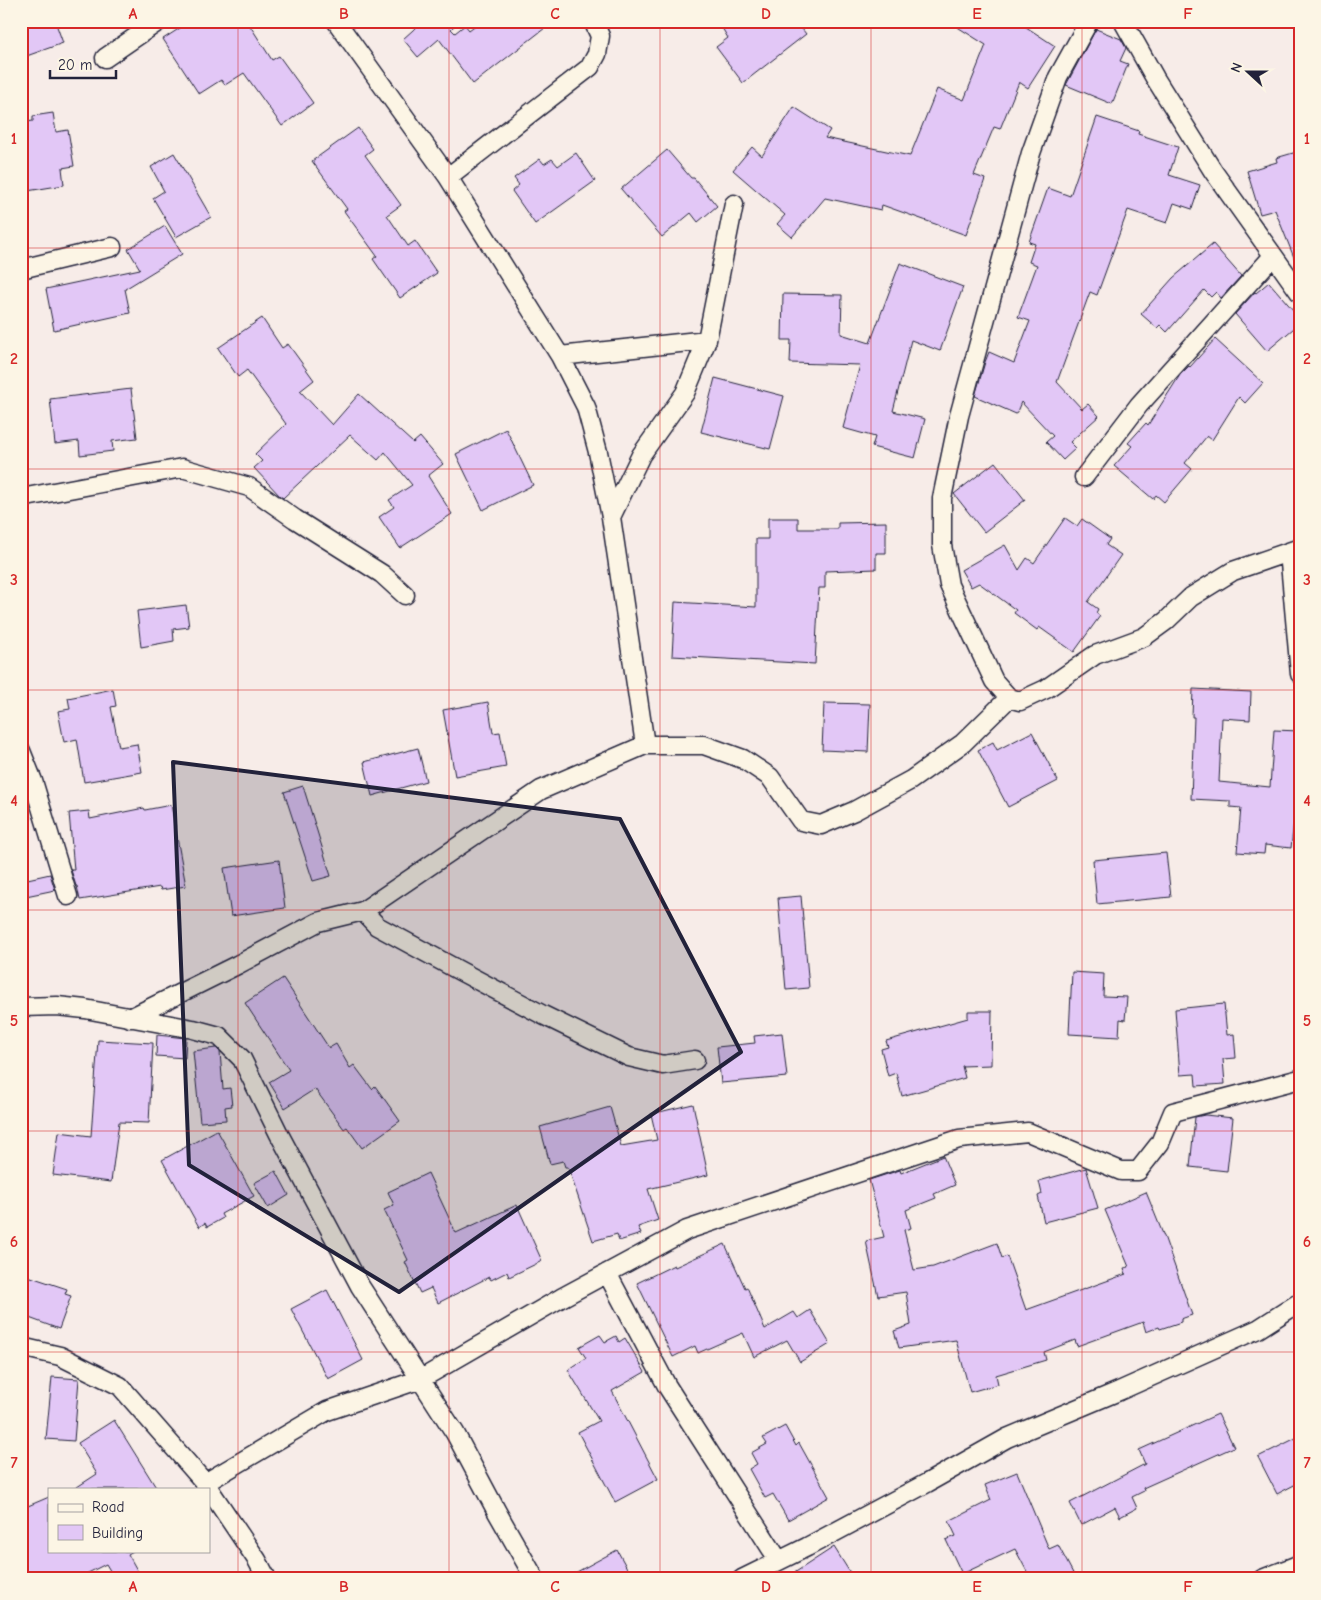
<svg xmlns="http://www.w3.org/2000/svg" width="1321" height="1600" font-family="'Comic Neue',sans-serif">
<rect width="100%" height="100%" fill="#f7ece8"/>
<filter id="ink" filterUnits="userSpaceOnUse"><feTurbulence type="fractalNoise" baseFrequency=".02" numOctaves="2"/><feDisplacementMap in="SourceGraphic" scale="10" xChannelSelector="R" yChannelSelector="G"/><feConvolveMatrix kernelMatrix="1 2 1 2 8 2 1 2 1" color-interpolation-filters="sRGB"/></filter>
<g filter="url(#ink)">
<!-- building -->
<path fill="#e2c7f6" stroke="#22223b" d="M 21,21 L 55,21 L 63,43 L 21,58 Z
M 191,21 L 247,21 L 272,60 L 279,56 L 313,103 L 282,126 L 244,73 L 225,85 L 221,80 L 199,94 L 163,39 Z
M 423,21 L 459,21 L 451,29 L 455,33 L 465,25 L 469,30 L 481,21 L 554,21 L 473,84 L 439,39 L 418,57 L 403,39 Z
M 718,21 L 796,21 L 806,34 L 743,83 L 716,47 L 728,38 Z
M 948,21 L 1017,21 L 1055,46 L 1028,88 L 1019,82 L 1000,129 L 994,127 L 974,175 L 985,179 L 966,235 L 882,205 L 881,210 L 825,198 L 792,237 L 777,224 L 785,215 L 733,170 L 752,147 L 762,156 L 794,107 L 830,130 L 825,138 L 910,156 L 937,89 L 964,100 L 986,45 Z
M 1096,29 L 1121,39 L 1126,48 L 1120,61 L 1128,64 L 1112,104 L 1066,85 Z
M 53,113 L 56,132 L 68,130 L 74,166 L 62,168 L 64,185 L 21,192 L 21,123 L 33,121 L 33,116 Z
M 1097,117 L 1139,131 L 1138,134 L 1178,147 L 1169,175 L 1200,185 L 1192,209 L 1174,203 L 1167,223 L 1128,210 L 1097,295 L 1090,292 L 1057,382 L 1082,409 L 1088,404 L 1099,416 L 1070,442 L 1076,448 L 1063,460 L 1046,442 L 1053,436 L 1021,402 L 1016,414 L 975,396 L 985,362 L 989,352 L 1014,363 L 1030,321 L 1018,317 L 1037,265 L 1029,262 L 1035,244 L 1029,242 L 1048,188 L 1070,196 Z
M 358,128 L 373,149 L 365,155 L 401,205 L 387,215 L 408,246 L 415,241 L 437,273 L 400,298 L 373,259 L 377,256 L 344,211 L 347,209 L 312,161 Z
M 667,150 L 691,178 L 694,178 L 717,206 L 698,222 L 691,213 L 662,237 L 621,189 Z
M 1300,151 L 1300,270 L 1299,270 L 1275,210 L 1260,214 L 1247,171 L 1277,162 L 1276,158 Z
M 174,153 L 211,217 L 176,237 L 153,198 L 164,191 L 151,167 Z
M 576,153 L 595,181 L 535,224 L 512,191 L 519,185 L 514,178 L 540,159 L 544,164 L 552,159 L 558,166 Z
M 165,226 L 182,254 L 125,289 L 130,313 L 54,330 L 46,289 L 140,269 L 128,249 Z
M 1213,244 L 1241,276 L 1221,298 L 1216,292 L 1211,297 L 1204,290 L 1167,332 L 1160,325 L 1157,328 L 1141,314 L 1173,278 Z
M 900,263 L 963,287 L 940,351 L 911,340 L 893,411 L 925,419 L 915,458 L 872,447 L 875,437 L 843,428 L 860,365 L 790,363 L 791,340 L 782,340 L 783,294 L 842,295 L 841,334 L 870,343 Z
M 1269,282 L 1300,318 L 1300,323 L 1267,351 L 1235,314 L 1255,292 L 1256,293 Z
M 262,318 L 282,348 L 288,344 L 314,380 L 300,391 L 332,425 L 359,394 L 413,443 L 420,437 L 443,464 L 428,476 L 452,514 L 400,548 L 379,517 L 394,507 L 389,500 L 412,485 L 385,452 L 378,460 L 350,435 L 283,498 L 280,496 L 254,468 L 262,461 L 255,454 L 286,424 L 247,370 L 238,377 L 218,348 Z
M 1215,339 L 1263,383 L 1245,403 L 1239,397 L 1212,440 L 1207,436 L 1185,463 L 1192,469 L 1164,502 L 1156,495 L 1153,499 L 1114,466 L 1132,446 L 1128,443 L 1146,423 L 1148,425 L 1180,375 L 1189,366 L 1190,367 Z
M 715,378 L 784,396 L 770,449 L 701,432 Z
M 131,389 L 137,438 L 112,441 L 113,451 L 80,455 L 79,441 L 55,444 L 50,399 Z
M 506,429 L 533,485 L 483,510 L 456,454 Z
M 995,462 L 1025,500 L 984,532 L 954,494 Z
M 768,518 L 798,518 L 798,529 L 838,529 L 838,523 L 886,522 L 886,553 L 876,553 L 876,569 L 825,571 L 825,588 L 819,588 L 815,664 L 672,656 L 675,602 L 756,607 L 756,539 L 768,539 Z
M 1065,518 L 1077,526 L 1082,519 L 1110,539 L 1106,545 L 1121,555 L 1088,602 L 1098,609 L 1096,613 L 1100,616 L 1074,652 L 1039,627 L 1037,630 L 1014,613 L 1016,610 L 979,583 L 971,587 L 961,570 L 1005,545 L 1019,570 L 1027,558 L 1034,563 Z
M 186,605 L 189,627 L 173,629 L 174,641 L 141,647 L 137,611 Z
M 113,689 L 116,706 L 111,707 L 119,747 L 137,744 L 142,772 L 84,782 L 77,739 L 64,742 L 58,711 L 70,709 L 68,698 Z
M 1193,689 L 1251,692 L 1250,720 L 1222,718 L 1219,782 L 1270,787 L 1274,730 L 1300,731 L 1300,811 L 1295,811 L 1291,848 L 1265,845 L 1264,854 L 1237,852 L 1241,808 L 1230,807 L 1230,801 L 1191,799 L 1194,717 L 1192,717 Z
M 488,702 L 493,733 L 500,732 L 506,767 L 455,776 L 443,710 Z
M 824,703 L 870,704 L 868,752 L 822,750 Z
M 1032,732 L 1058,781 L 1008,807 L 978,750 L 993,742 L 997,750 Z
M 418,748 L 426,781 L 372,796 L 364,762 Z
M 303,786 L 331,876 L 313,881 L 284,792 Z
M 171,805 L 186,886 L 161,890 L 160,887 L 80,900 L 77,886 L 76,886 L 71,870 L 74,870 L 69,813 L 89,811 L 90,819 L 144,808 L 145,810 Z
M 1166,853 L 1171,897 L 1097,904 L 1093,860 Z
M 279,860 L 285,908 L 231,916 L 224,868 Z
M 50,874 L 55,890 L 26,896 L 23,880 Z
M 801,896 L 809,988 L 786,990 L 778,898 Z
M 1072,972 L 1104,974 L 1103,996 L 1127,997 L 1125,1020 L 1120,1019 L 1119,1037 L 1069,1034 Z
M 283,978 L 329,1048 L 336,1044 L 350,1068 L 354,1065 L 372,1089 L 375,1086 L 400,1121 L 362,1148 L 347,1127 L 344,1129 L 315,1089 L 285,1108 L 269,1082 L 289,1070 L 245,1003 Z
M 1224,1004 L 1227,1035 L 1234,1034 L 1236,1058 L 1223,1059 L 1225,1084 L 1196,1086 L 1195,1074 L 1180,1075 L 1175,1009 Z
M 968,1011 L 992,1011 L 991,1065 L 962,1066 L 965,1078 L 902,1096 L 896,1073 L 888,1076 L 881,1049 L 888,1047 L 886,1041 L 968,1018 Z
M 782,1033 L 787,1077 L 721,1083 L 717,1047 L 755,1043 L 754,1036 Z
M 157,1035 L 186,1038 L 185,1058 L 156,1056 Z
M 98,1040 L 153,1043 L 149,1123 L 119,1122 L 111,1182 L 53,1175 L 59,1132 L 91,1136 Z
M 216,1048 L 220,1052 L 223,1089 L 230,1088 L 232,1106 L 225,1107 L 226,1120 L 200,1122 L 193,1051 Z
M 693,1104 L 708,1175 L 648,1189 L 658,1220 L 638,1227 L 641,1234 L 619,1241 L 617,1234 L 593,1241 L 568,1167 L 565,1167 L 563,1161 L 550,1164 L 540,1127 L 610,1107 L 621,1146 L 657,1140 L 651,1114 Z
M 1205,1115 L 1233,1118 L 1227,1171 L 1190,1167 L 1195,1117 Z
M 217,1130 L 254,1196 L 221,1214 L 223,1218 L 207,1227 L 205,1223 L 199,1227 L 162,1160 Z
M 943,1156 L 955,1185 L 934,1194 L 936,1198 L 906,1210 L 911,1228 L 904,1230 L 914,1270 L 933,1267 L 997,1243 L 1002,1258 L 1007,1256 L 1026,1310 L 1126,1274 L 1124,1268 L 1129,1267 L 1105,1210 L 1146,1192 L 1165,1239 L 1192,1315 L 1181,1319 L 1181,1322 L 1160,1329 L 1159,1327 L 1146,1332 L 1143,1322 L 1077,1346 L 1075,1340 L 1044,1352 L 1046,1360 L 996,1375 L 998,1384 L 970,1392 L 956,1340 L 899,1348 L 894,1331 L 911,1325 L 906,1292 L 878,1296 L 866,1241 L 884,1237 L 869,1180 L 900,1170 L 901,1173 Z
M 1086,1168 L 1098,1208 L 1044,1222 L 1038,1196 L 1042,1194 L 1039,1181 Z
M 276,1171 L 289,1195 L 268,1208 L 254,1183 Z
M 428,1173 L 456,1233 L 517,1205 L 542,1261 L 509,1277 L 507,1272 L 491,1280 L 489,1277 L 438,1303 L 431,1288 L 420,1293 L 405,1262 L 408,1260 L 384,1210 L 394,1205 L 388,1192 Z
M 725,1244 L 745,1288 L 747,1287 L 765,1329 L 794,1312 L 798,1318 L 810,1310 L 830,1344 L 800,1362 L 787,1340 L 754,1357 L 743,1333 L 698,1353 L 695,1346 L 673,1357 L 637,1283 L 674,1265 L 675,1267 Z
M 25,1275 L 67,1289 L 65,1294 L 71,1296 L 59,1329 L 21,1315 L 21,1286 Z
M 327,1290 L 363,1360 L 328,1379 L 291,1309 Z
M 600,1335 L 605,1342 L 616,1336 L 619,1342 L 625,1338 L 645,1372 L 612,1391 L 658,1479 L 615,1502 L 578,1432 L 599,1421 L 568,1370 L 586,1358 L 579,1347 Z
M 52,1377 L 79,1379 L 74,1441 L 46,1439 Z
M 1218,1414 L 1234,1447 L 1143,1488 L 1144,1491 L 1132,1497 L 1137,1508 L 1120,1517 L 1115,1507 L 1081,1525 L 1070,1503 L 1145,1464 L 1139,1450 Z
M 114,1420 L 157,1489 L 74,1489 L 97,1474 L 78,1443 Z
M 785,1426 L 796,1446 L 799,1443 L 829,1497 L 788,1520 L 773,1494 L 765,1498 L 749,1469 L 757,1464 L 751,1453 L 767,1444 L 763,1438 Z
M 1300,1436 L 1300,1482 L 1277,1494 L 1258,1457 Z
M 1017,1472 L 1049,1549 L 1058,1545 L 1076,1579 L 1031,1579 L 1015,1549 L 962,1574 L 946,1540 L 956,1536 L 949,1521 L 991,1500 L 985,1485 Z
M 49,1497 L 49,1551 L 133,1551 L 128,1554 L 142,1579 L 115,1579 L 106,1564 L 76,1579 L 21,1579 L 21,1509 Z
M 834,1547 L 854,1579 L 785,1579 Z
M 617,1550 L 633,1579 L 564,1579 Z"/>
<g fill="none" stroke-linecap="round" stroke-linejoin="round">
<!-- minor casing -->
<g stroke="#22223b" stroke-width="21">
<path id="minor" d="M 336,21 L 448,177 L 560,356 L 586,407 L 598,452 L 611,517 L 645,745
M 1089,21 L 1058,77 L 1031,153 L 959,416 L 942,498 L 942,545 L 949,585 L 994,681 L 1009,698 L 1020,701 L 1046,689 L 1095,655 L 1144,637 L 1166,621 L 1191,597 L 1233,571 L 1300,548
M 1123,21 L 1155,78 L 1213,171 L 1300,293
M 105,58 L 159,21
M 448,177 L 590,67 L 597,54 L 600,36 L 593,21
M 21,269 L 112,247
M 560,356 L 707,340
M 1084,477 L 1139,405 L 1273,256
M 21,498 L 182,468 L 249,487 L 295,519 L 382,574 L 405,595
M 611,517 L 641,455 L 685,393 L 707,340 L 734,204
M 1289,552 L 1300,674
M 21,751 L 33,781 L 68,896
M 363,911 L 377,926 L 460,971 L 543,1015 L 629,1057 L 663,1065 L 695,1060
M 21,1007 L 57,1006 L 85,1009 L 193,1029 L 219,1036 L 242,1059 L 279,1134 L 360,1286 L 455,1433 L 497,1512 L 535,1579
M 130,1018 L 237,965 L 318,922 L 363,911 L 541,790 L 645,745 L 704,745 L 743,759 L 770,777 L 801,821 L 821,825 L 854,811 L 911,780 L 963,743 L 1009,698
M 607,1273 L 667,1386 L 779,1561
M 21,1347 L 60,1356 L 120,1386 L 205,1483 L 257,1560 L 267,1579
M 205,1483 L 327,1411 L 421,1379 L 561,1298 L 687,1230 L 959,1139 L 1028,1132 L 1121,1171 L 1138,1171 L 1160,1143 L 1173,1112 L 1300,1079
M 742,1579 L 807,1547 L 927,1483 L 1007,1438 L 1119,1391 L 1258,1329 L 1300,1302
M 1262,1579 L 1300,1564"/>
</g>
<!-- minor -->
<use href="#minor" stroke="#fcf5e5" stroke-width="18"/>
</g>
</g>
<!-- marked area -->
<path fill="#22223b" fill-opacity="0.2" stroke="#22223b" stroke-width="4" stroke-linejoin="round" d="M 173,762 L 620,819 L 741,1052 L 399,1292 L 189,1165 Z"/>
<!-- grid -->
<path fill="none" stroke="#d62828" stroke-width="1" stroke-opacity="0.55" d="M 238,21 L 238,1579M 449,21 L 449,1579M 660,21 L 660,1579M 871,21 L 871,1579M 1082,21 L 1082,1579M 21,248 L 1300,248M 21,469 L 1300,469M 21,690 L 1300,690M 21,910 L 1300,910M 21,1131 L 1300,1131M 21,1352 L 1300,1352"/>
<!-- margin -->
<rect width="1321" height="1600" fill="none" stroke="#fcf5e5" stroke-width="55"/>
<!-- legend -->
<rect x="48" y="1488" width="162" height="65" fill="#fcf5e5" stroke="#a5a1a1"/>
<rect x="58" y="1504" width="25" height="8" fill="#fcf5e5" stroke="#a5a1a1"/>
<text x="92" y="1512" font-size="15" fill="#22223b">Road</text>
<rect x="58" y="1525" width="25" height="15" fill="#e2c7f6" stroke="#a5a1a1"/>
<text x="92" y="1538" font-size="15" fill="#22223b">Building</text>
<!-- north arrow -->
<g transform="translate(1248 72) rotate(291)" stroke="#fcf5e5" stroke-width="4" paint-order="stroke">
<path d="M0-4L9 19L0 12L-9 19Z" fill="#22223b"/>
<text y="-8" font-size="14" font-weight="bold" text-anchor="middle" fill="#22223b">N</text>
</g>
<!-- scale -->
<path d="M50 70v8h66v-8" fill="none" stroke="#22223b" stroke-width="2.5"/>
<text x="58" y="70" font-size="15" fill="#22223b" stroke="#fcf5e5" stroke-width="4" paint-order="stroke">20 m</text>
<rect x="28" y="28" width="1266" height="1544" fill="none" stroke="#d62828" stroke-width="2"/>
<g font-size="16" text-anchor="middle" font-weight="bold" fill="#d62828">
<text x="133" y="19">A</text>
<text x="344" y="19">B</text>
<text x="555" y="19">C</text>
<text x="766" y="19">D</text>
<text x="977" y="19">E</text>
<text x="1188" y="19">F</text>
<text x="14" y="144">1</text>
<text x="1307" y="144">1</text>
<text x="14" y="364">2</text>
<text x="1307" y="364">2</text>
<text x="14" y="585">3</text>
<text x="1307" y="585">3</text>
<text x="14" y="806">4</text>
<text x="1307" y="806">4</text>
<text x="14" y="1026">5</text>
<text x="1307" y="1026">5</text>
<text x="14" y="1247">6</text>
<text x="1307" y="1247">6</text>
<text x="14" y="1468">7</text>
<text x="1307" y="1468">7</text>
<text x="133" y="1592">A</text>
<text x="344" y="1592">B</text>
<text x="555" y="1592">C</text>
<text x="766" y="1592">D</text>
<text x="977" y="1592">E</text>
<text x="1188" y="1592">F</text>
</g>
</svg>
